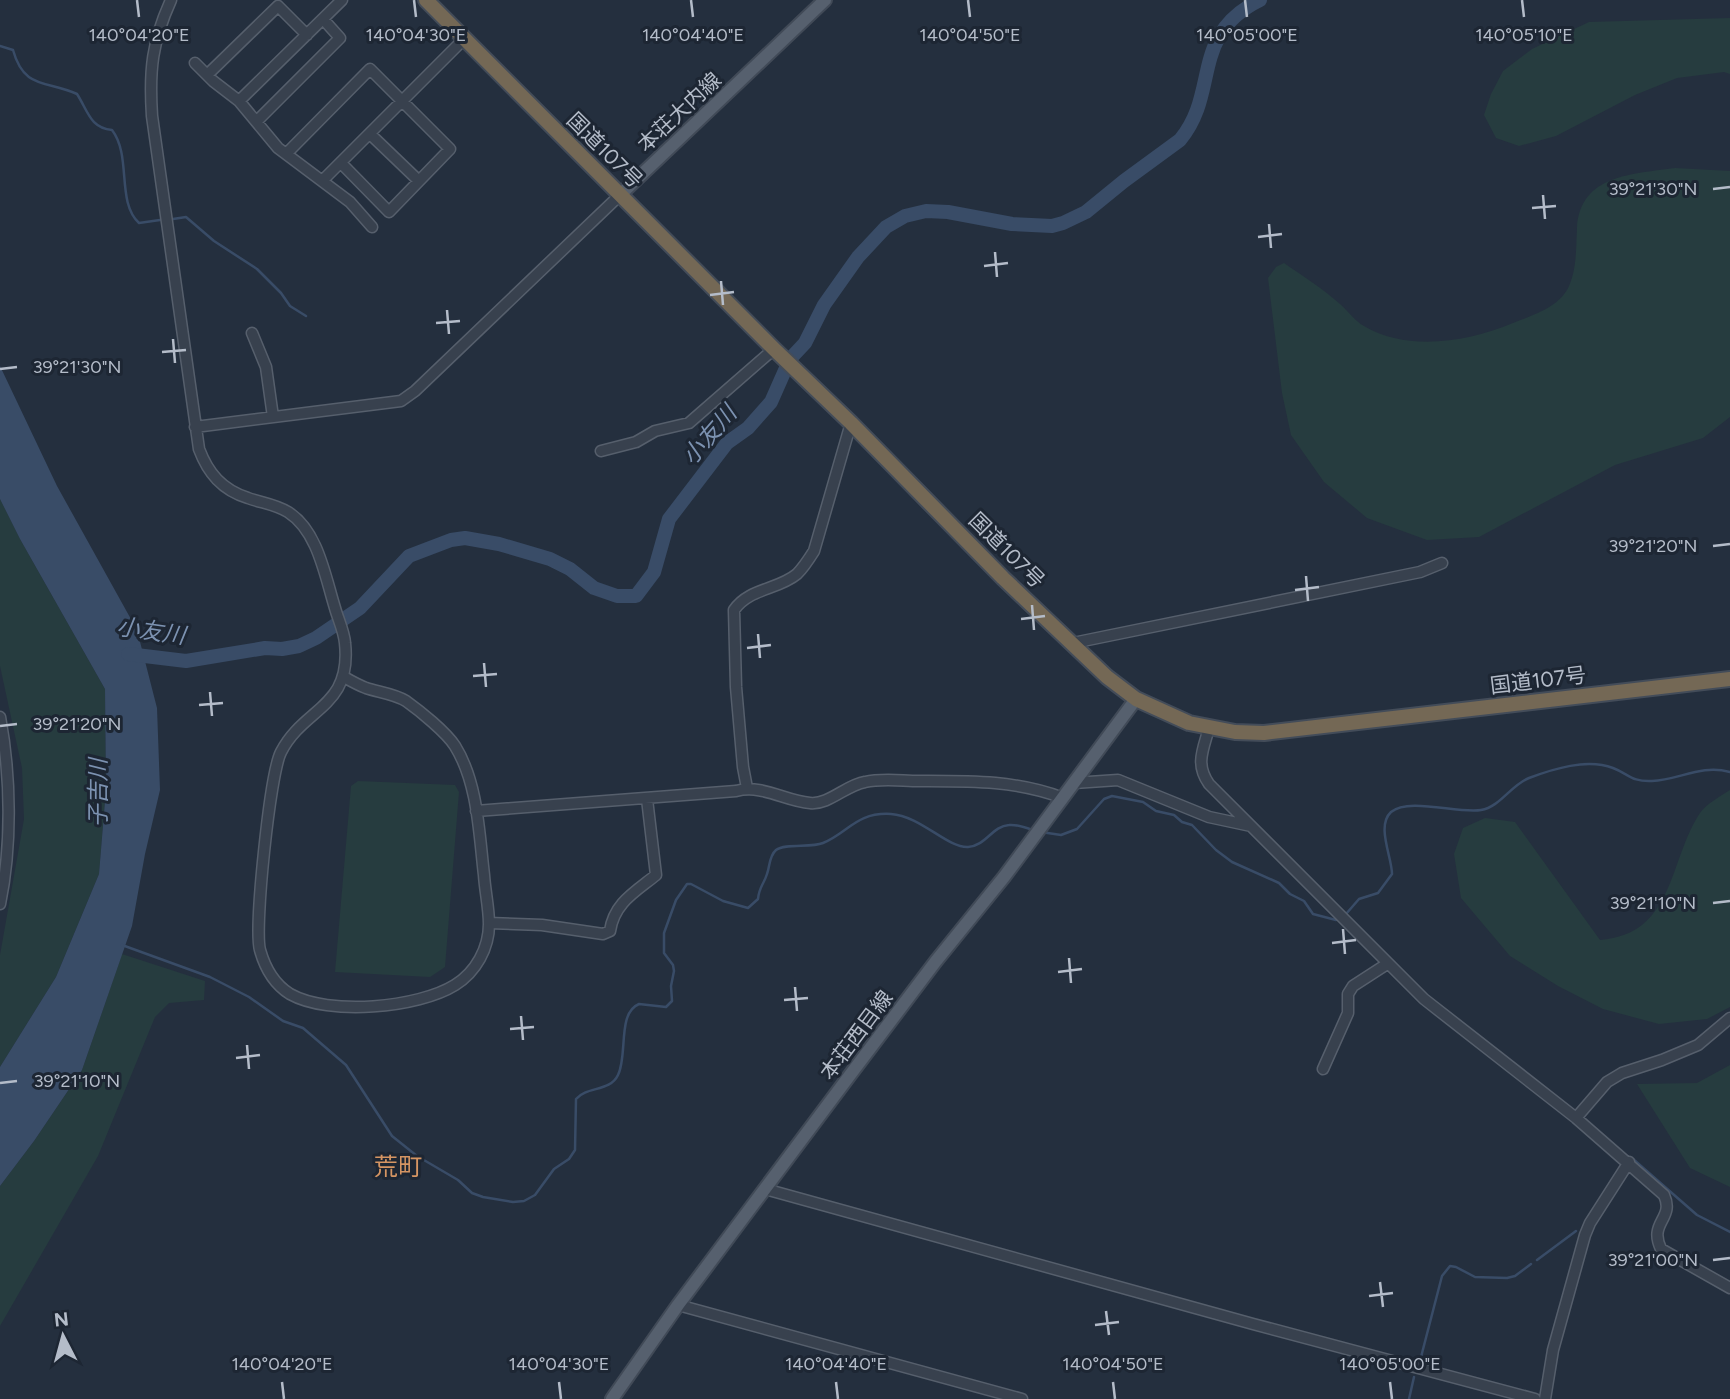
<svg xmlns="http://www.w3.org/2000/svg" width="1730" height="1399" font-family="Figtree,'Noto Sans JP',sans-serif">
<rect width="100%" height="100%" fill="#242f3e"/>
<!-- green -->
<path fill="#263c3f" d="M 1730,18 L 1730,74 L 1724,72 L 1677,78 L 1635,95 L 1556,136 L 1519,146 L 1496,138 L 1484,115 L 1491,94 L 1503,71 L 1532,49 L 1589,22 Z
M 1675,168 L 1730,171 L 1730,417 L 1703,438 L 1615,465 L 1479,537 L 1427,540 L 1367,518 L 1324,482 L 1291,435 L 1282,393 L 1268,278 L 1276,267 L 1284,263 C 1303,276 1323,289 1340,304 C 1348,311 1355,321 1364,326 C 1408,352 1467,342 1513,323 C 1533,315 1560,307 1569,286 C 1577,268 1576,246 1577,228 C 1580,174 1634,174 1675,168 Z
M 0,499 L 20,539 L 105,689 L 106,789 L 99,874 L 56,977 L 0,1067 L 0,955 L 24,819 L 22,768 L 0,666 Z
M 358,781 L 455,785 L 459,792 L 445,967 L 430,977 L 335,972 L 351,786 Z
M 1730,790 L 1730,1007 L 1707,1019 L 1659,1024 L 1603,1009 L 1558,986 L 1510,956 L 1461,898 L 1454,854 L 1463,828 L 1485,818 L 1515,822 L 1600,940 C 1675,934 1668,861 1700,813 C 1706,804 1721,796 1730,790 Z
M 122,954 L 205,981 L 204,1000 L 169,1003 L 155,1017 L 98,1156 L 0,1326 L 0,1186 L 34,1141 L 82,1070 Z
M 1730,1065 L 1730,1187 L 1690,1168 L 1637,1084 L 1697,1083 Z"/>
<!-- water -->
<path fill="#394c67" d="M 0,366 L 57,486 L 137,630 L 157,708 L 160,790 L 145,854 L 132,926 L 82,1070 L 34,1141 L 0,1186 L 0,1067 L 56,977 L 99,874 L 106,789 L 105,689 L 20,539 L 0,499 Z"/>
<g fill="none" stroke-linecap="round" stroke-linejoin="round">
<!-- stream -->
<path stroke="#394c67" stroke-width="2.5" d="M 0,46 L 13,50 C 24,90 47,80 77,94 C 88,111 90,128 112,130 C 132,156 116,202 139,223 L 160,220
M 173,219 L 186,217 L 214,241 L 257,269 L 281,293 L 290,306 L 306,316
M 1041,832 L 1061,835 L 1077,829 L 1104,799 L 1112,796 L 1143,802 L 1156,811 L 1174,815 L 1182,822 L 1192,825 L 1216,850 L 1232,862 L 1279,883 L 1290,894 L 1304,901 L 1313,914 L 1336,920
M 1346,914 L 1359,899 L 1378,893 L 1392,874 C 1392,857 1376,826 1391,812 C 1409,797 1458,814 1481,810 C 1500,807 1511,785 1529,778 C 1553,769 1587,758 1613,768 C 1629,774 1631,782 1652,781 C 1679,780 1701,764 1730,772
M 122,945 L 210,977 L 249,997 L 283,1021 L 303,1028 L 346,1065 L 392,1136 L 417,1156 L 458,1180 L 472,1193 L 483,1197 L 513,1202 L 524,1201 L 535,1195 L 554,1169 L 569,1159 L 575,1150 L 576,1099 C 587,1086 610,1092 618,1075 C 628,1055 617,1013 639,1004 L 666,1007 L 672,1001 L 671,986 L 674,971 L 673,965 L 664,953 L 664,933 L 676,900 L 687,884 L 691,884 L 723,901 L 748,908 L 758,899 C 759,887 764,884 767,874 C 770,866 769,856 776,850 C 785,843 811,848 823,843 C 848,833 856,812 891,814 C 921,816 947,848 968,847 C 986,846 992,826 1009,825 C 1018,824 1027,828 1035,831
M 1633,1159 L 1697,1215 L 1730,1232
M 1537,1260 L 1576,1231
M 1421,1357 L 1442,1276 L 1450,1266 L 1456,1267 L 1475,1277 L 1507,1278 L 1515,1276 L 1531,1264
M 1409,1399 L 1414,1377"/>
<!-- river -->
<path stroke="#394c67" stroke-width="14" d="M 128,654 L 186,661 L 265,648 L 282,649 L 299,646 L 316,638 L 360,608 L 409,556 L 451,540 L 465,538 L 499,544 L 550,559 L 570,569 L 594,588 L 617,596 L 636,596 L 654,572 L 669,519 L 727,443 L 748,428 L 771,402 L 790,359 L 805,343 L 824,305 L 858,257 L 886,227 L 905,216 L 926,211 L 948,212 L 1012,224 L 1052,226 L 1063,223 L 1086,212 L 1124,181 L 1180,140 C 1220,92 1189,35 1260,0"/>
<!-- minor casing -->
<g stroke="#565f6c" stroke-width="13">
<path id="minor" d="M 171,0 C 152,42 149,70 152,116 L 199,449 C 208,473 222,490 248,498 C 262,503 275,504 288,512 C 318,531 325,576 335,608 C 338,619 344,631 345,643 C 352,708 304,707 281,752 C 270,773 254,928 260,950 C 265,968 274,984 290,994 C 329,1016 418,1008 455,985 C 476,972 489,948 489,924 C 489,908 485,891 484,875 C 479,833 478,783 455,746 C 446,732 420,711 406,701 C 395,694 378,692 366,688 C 358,685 351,681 344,677
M 195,63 L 213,81 L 239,101 L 278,148 L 350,202 L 372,227
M 207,75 L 278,6 L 307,35
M 239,101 L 342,0
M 257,121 L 340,38 L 323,19
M 370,134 L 419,181
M 286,154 L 370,69 L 450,149 L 389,212 L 341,163
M 322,181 L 464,39
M 252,333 L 266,367 L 273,417
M 195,427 L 401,401 L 415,391 L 620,195
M 601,451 L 636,442 L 655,431 L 689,423 L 774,349
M 1073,643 L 1420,572 L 1442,563
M 0,717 C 11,776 12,846 0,904
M 1209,728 C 1203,750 1195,764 1209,784 L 1424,999 L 1576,1118 L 1664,1195 C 1675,1219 1648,1222 1661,1249 L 1730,1288
M 1074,783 L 1118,780 L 1209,817 L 1251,826
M 747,788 L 743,767 L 736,687 L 734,610 C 749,588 778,590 797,574 C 804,567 809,559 814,551 L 851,423
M 476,811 L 736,791 C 762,784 785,801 810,803 C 829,805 846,785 865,782 C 882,778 902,781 919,781 C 968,781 1016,780 1063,798
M 489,923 L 542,925 L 603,934 L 610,931 C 614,903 635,892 656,875 L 647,799
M 1323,1069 L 1348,1013 L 1348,994 L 1353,986 L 1387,964
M 1576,1118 L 1607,1082 L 1622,1073 L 1662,1060 L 1698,1045 L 1730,1018
M 765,1189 L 1253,1324 L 1535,1399
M 678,1305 L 1022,1399
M 1545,1399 L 1553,1350 L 1585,1235 L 1590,1223 L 1629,1162"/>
</g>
<!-- major casing -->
<g stroke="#414a57" stroke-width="16">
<path id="major" d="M 620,195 L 825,0
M 612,1399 L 678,1305 L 850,1075 L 936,961 L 1004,877 L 1136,699"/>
</g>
<!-- highway casing -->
<g stroke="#434c59" stroke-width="18">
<path id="highway" d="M 426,0 L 774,349 L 851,423 L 1003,578 L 1107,677 L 1136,699 L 1189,723 L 1235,732 L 1264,733 L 1730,679"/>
</g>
<!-- minor -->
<use href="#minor" stroke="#38414e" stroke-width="10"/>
<!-- major -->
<use href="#major" stroke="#56606e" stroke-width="12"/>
<!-- highway -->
<use href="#highway" stroke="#746855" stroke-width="14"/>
</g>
<!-- ticks -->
<path fill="none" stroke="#b4bcc9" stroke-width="2.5" d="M 137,0 L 139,17M 414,0 L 416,17M 691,0 L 693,17M 968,0 L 970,17M 1245,0 L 1247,17M 1522,0 L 1524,17M 1713,189 L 1730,187M 1543,195 L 1545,219M 1532,208 L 1556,206M 1269,224 L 1271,248M 1258,237 L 1282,234M 995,252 L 997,277M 984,266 L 1008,263M 721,281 L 723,305M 710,295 L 734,292M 447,310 L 449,334M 436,323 L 460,321M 173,339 L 175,363M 162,352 L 186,350M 0,369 L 17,367M 1713,546 L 1730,544M 1306,576 L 1308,601M 1295,590 L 1319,587M 1032,605 L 1034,630M 1021,619 L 1045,616M 758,634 L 760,658M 747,648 L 771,645M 484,663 L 486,687M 473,676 L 497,674M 210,692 L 212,716M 199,705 L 223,703M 0,726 L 17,724M 1713,903 L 1730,901M 1343,929 L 1345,954M 1332,943 L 1356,940M 1069,958 L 1071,983M 1058,972 L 1082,969M 795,987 L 797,1011M 784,1000 L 808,998M 521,1016 L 523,1040M 510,1029 L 534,1027M 247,1045 L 249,1069M 236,1058 L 260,1055M 0,1083 L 17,1081M 1713,1260 L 1730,1258M 1380,1282 L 1383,1307M 1369,1296 L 1393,1293M 1106,1311 L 1109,1335M 1095,1325 L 1119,1322M 282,1382 L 284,1399M 559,1382 L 561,1399M 836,1382 L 838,1399M 1113,1382 L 1115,1399M 1390,1382 L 1392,1399"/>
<g text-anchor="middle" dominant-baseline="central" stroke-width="6" stroke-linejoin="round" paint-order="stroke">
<!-- street labels -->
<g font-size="21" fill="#b4bcc9" stroke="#1d2633">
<text transform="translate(679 112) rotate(-43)">本荘大内線</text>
<text transform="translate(605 150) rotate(45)">国道107号</text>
<text transform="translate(1007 550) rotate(45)">国道107号</text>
<text transform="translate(1538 680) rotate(-7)">国道107号</text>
<text transform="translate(856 1035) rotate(-53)">本荘西目線</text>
</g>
<!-- water labels -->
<g font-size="23" font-style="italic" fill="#7c92b1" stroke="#1d2633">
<text transform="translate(709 435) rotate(-49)">小友川</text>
<text transform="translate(151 631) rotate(8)">小友川</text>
<text transform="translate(98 793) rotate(-90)">子吉川</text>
</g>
<!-- quarter labels -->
<g font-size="24" fill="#d59563" stroke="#1d2633">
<text x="398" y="1166">荒町</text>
</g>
</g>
<g font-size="18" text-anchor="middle" fill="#b4bcc9" stroke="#1d2633" stroke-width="6" stroke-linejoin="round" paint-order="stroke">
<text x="139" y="41">140°04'20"E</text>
<text x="416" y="41">140°04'30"E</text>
<text x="693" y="41">140°04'40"E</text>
<text x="970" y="41">140°04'50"E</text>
<text x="1247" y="41">140°05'00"E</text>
<text x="1524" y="41">140°05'10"E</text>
<text x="1653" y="195">39°21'30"N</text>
<text x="77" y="373">39°21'30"N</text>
<text x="1653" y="552">39°21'20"N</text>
<text x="77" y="730">39°21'20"N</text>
<text x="1653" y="909">39°21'10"N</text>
<text x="77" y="1087">39°21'10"N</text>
<text x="1653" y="1266">39°21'00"N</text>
<text x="282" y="1370">140°04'20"E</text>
<text x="559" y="1370">140°04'30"E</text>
<text x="836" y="1370">140°04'40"E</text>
<text x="1113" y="1370">140°04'50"E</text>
<text x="1390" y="1370">140°05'00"E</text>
</g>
<!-- north arrow -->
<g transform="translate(63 1336) rotate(354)" stroke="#1d2633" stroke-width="5" paint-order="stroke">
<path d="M0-5L12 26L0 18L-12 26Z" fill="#b4bcc9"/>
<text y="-10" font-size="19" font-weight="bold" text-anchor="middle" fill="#b4bcc9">N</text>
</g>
</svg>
